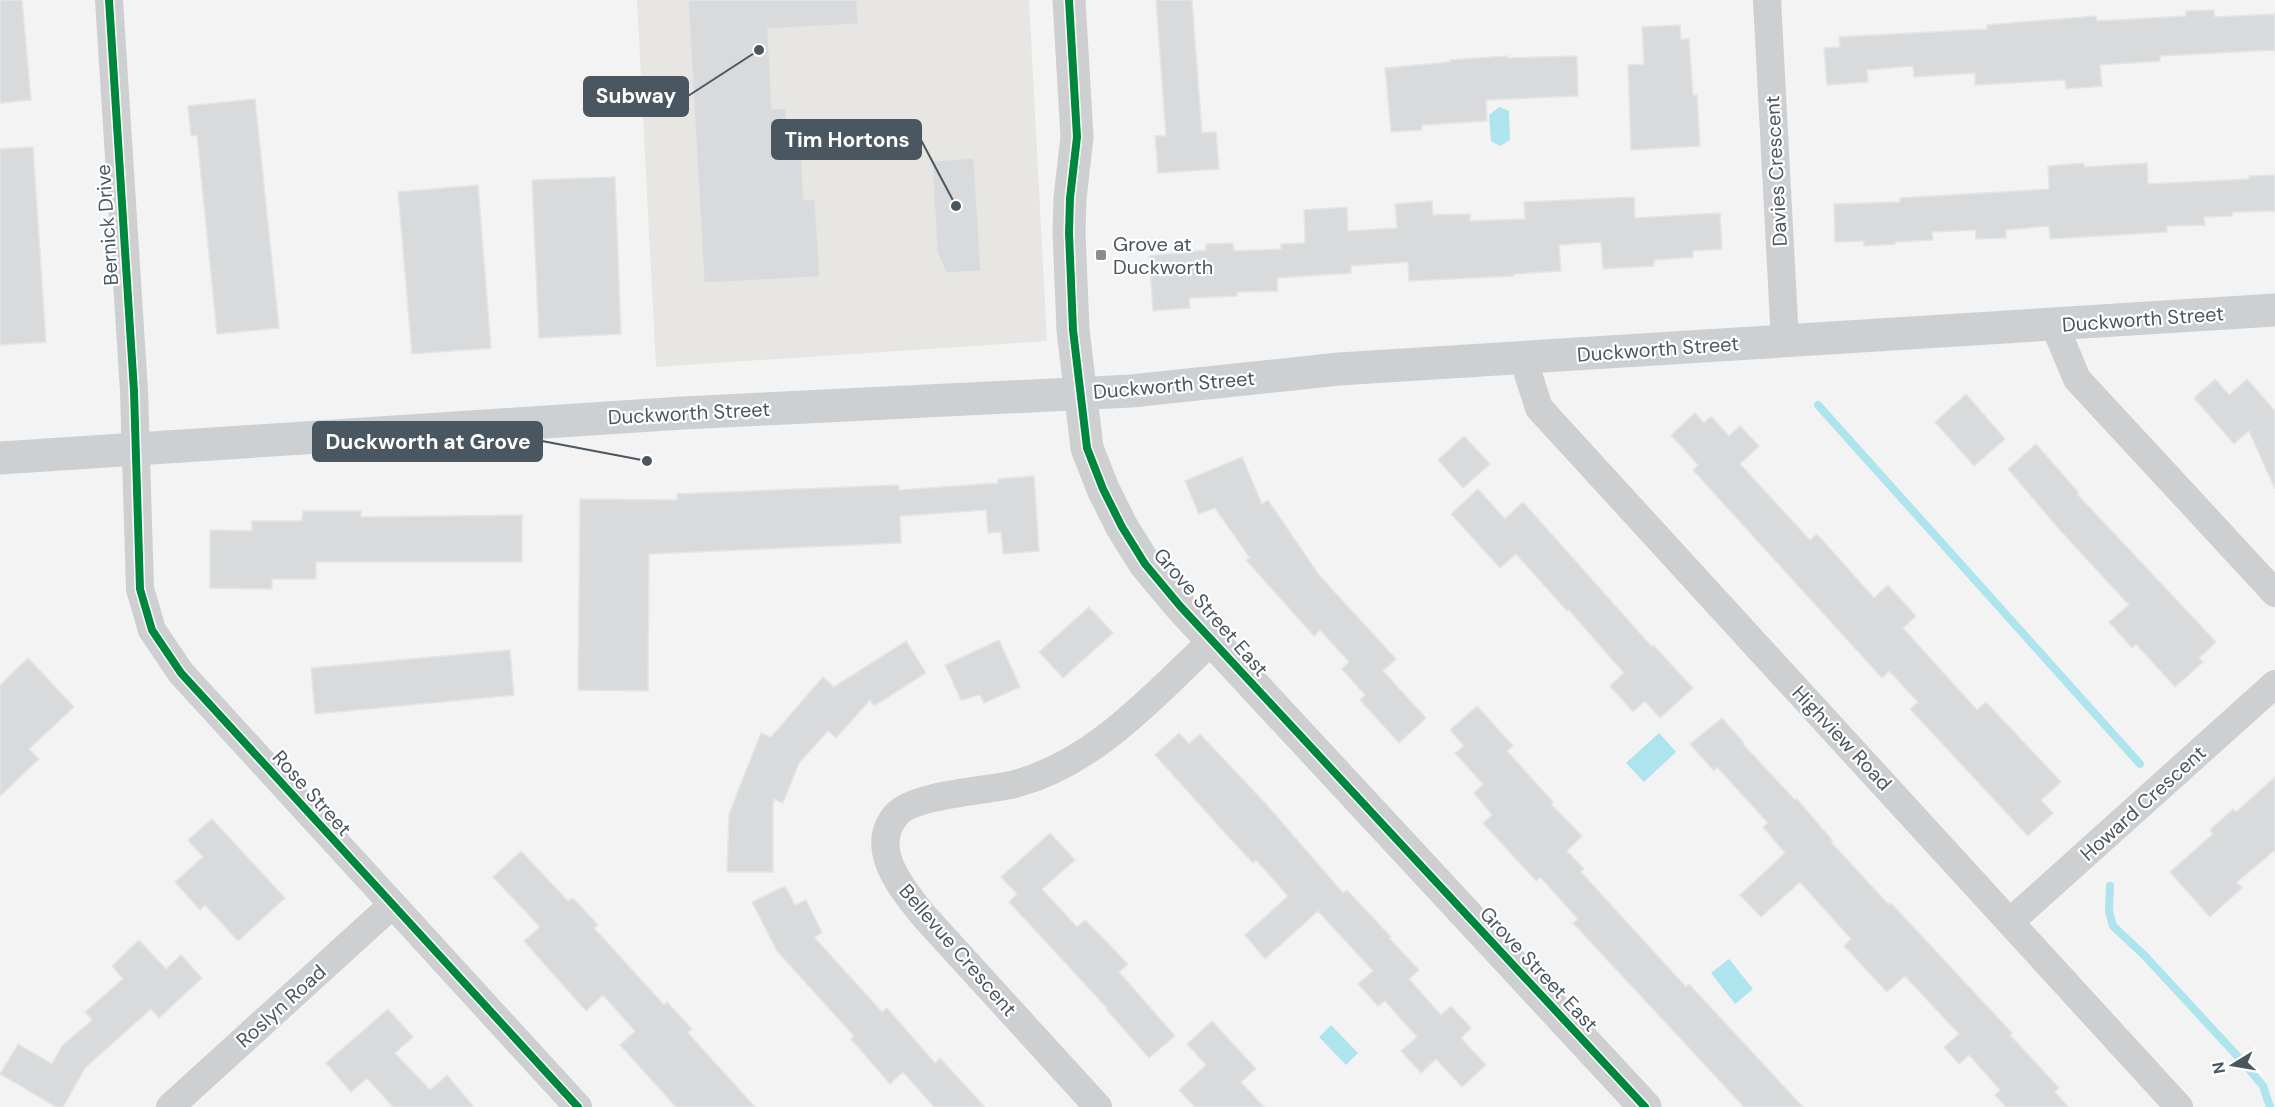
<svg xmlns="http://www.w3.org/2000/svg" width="2275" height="1107" font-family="'DM Sans',sans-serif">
<rect width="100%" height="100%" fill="#f3f3f3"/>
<!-- commercial -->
<path fill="#e7e6e2" d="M 637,0 L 1029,0 L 1047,341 L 656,367 Z"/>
<!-- water -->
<path fill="#aee4ee" d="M 1499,107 L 1509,111 L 1510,140 L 1500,146 L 1491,141 L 1489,115 Z
M 1659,733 L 1676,752 L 1644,782 L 1626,763 Z
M 1729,959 L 1753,989 L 1735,1004 L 1711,973 Z
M 1331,1025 L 1358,1053 L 1346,1065 L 1319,1037 Z"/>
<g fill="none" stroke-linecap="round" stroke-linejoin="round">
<!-- stream -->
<path stroke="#aee4ee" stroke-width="8" d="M 1818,405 L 2140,764
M 2110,886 L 2109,911 L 2113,926 L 2145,956 L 2242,1061 L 2263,1086 L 2270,1107"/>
</g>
<!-- building -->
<path fill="#d9dadb" stroke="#e4e5e6" stroke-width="1.5" d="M 0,0 L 22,0 L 31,100 L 0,103 Z
M 688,0 L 857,0 L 858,24 L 768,29 L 772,109 L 786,108 L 788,153 L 801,152 L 804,200 L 815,199 L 820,277 L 704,283 Z
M 1156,0 L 1192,0 L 1202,133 L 1216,132 L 1219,169 L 1158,173 L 1155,136 L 1166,136 Z
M 2214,10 L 2215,17 L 2275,14 L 2275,50 L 2160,56 L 2160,61 L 2100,65 L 2102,86 L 2066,89 L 2065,80 L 1975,85 L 1975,73 L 1914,77 L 1913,66 L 1867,70 L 1868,82 L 1827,85 L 1824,48 L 1840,47 L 1839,37 L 1987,29 L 1987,25 L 2096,16 L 2097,21 L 2186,16 L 2186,11 Z
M 1680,25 L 1681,39 L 1689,39 L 1693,95 L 1697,95 L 1700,146 L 1631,150 L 1628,65 L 1644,64 L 1642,27 Z
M 1508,56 L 1508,58 L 1577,56 L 1578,96 L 1486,100 L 1487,121 L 1422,125 L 1422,130 L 1391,132 L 1385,68 L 1450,62 L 1450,60 Z
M 255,99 L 279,328 L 217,334 L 197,135 L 191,136 L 188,106 Z
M 33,147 L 46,342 L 0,345 L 0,149 Z
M 974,158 L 981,271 L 946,273 L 937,252 L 932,161 Z
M 2084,163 L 2084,167 L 2147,163 L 2148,184 L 2249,179 L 2249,176 L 2275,175 L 2275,211 L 2232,212 L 2233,216 L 2204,217 L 2205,225 L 2167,226 L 2167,232 L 2050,239 L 2049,226 L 2006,230 L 2006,238 L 1976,239 L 1975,230 L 1932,232 L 1933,240 L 1895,242 L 1895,244 L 1864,246 L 1864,241 L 1835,242 L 1834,204 L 1900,202 L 1900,198 L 2049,189 L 2048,166 Z
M 615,177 L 621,334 L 539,338 L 532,180 Z
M 478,185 L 491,348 L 412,354 L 398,192 Z
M 1634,197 L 1635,218 L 1720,213 L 1722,249 L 1693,251 L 1693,257 L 1654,260 L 1654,266 L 1603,269 L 1601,242 L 1559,245 L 1561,271 L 1514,274 L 1514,276 L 1409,281 L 1408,262 L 1351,266 L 1351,273 L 1277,278 L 1278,291 L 1237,292 L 1237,296 L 1189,298 L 1190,308 L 1153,311 L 1149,256 L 1206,250 L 1206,244 L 1233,243 L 1234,251 L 1281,249 L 1281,244 L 1305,243 L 1304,210 L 1347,207 L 1348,231 L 1397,228 L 1395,204 L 1432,201 L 1433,215 L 1470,214 L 1470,221 L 1525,219 L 1524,202 Z
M 2215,379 L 2229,395 L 2247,379 L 2275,411 L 2275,489 L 2249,431 L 2234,444 L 2194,398 Z
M 1966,394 L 2005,439 L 1974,466 L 1935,422 Z
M 1695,413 L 1704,423 L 1711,416 L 1729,436 L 1740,426 L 1759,446 L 1740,464 L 1810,540 L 1817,534 L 1874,598 L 1888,585 L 1916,616 L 1903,628 L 1977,710 L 1986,702 L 2061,782 L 2041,800 L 2053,813 L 2028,836 L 1910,709 L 1918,702 L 1889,671 L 1882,678 L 1693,470 L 1698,465 L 1671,435 Z
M 1464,436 L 1490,464 L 1463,488 L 1438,460 Z
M 2036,444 L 2079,493 L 2077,494 L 2216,642 L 2199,658 L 2203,662 L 2175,687 L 2136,644 L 2132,648 L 2109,622 L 2129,605 L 2059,529 L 2008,469 Z
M 1242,457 L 1262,504 L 1268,500 L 1319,575 L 1396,659 L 1383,671 L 1426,718 L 1399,743 L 1360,700 L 1365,695 L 1342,669 L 1349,662 L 1320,630 L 1314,636 L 1246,560 L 1250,558 L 1215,508 L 1199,514 L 1185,481 Z
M 1034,476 L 1039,551 L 1003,554 L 1001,532 L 988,533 L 986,510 L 900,516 L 901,543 L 649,554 L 648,691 L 578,690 L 580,499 L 677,500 L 677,494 L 898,485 L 899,490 L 998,483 L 998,479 Z
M 1478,489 L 1505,519 L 1523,502 L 1652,647 L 1654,646 L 1693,688 L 1660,718 L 1645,701 L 1633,712 L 1610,686 L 1624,673 L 1568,609 L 1567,611 L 1516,554 L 1500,568 L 1451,514 Z
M 303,511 L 361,511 L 361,517 L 522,515 L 522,562 L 316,562 L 316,579 L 272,579 L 272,589 L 210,588 L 210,530 L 252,531 L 252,521 L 302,521 Z
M 1089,607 L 1113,633 L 1063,678 L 1039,652 Z
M 999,640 L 1020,687 L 984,703 L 980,695 L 961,700 L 945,665 Z
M 906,641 L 926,673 L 874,706 L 870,700 L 836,738 L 828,731 L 799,763 L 783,803 L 773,799 L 773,872 L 727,872 L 729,814 L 761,733 L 771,737 L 823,677 L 834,687 Z
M 510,650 L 514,695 L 315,714 L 311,668 Z
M 28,658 L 74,707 L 29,749 L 39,759 L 0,796 L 0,685 Z
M 1477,706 L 1513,746 L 1507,751 L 1553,802 L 1551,804 L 1582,836 L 1567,851 L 1584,869 L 1581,872 L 1686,987 L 1689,984 L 1803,1107 L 1744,1107 L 1573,923 L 1578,919 L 1540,877 L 1536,881 L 1483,823 L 1492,815 L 1474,793 L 1483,784 L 1455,753 L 1464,746 L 1450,730 Z
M 1722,718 L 1744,743 L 1743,744 L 1795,800 L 1796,798 L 1833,841 L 1831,842 L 1889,905 L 1891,903 L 2012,1033 L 2010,1035 L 2059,1088 L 2055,1092 L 2068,1107 L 2006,1107 L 1995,1095 L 2000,1090 L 1969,1055 L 1959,1064 L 1944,1047 L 1959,1034 L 1905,976 L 1887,992 L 1844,946 L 1851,939 L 1800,882 L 1761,917 L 1740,895 L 1785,853 L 1763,827 L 1768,823 L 1717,767 L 1714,771 L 1690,744 Z
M 1179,733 L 1189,744 L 1200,734 L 1266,804 L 1343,893 L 1347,890 L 1391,937 L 1389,938 L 1419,970 L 1409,979 L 1441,1015 L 1451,1006 L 1471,1028 L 1461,1038 L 1486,1065 L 1462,1087 L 1436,1059 L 1421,1073 L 1401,1051 L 1417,1037 L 1385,1001 L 1378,1006 L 1358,984 L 1373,971 L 1318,911 L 1265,959 L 1245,935 L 1288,896 L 1256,860 L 1253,863 L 1225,833 L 1155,755 Z
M 2275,777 L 2275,850 L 2237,882 L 2242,888 L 2210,917 L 2170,872 L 2213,834 L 2210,830 L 2233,809 L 2236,812 Z
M 212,819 L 285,898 L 238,941 L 205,905 L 200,910 L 175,882 L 203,857 L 188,840 Z
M 1050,833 L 1075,860 L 1042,889 L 1077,927 L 1085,920 L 1128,964 L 1119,972 L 1175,1036 L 1149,1058 L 1106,1009 L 1107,1008 L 1009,902 L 1017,894 L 1001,877 Z
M 521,851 L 568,901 L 573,898 L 598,925 L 594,928 L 664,1005 L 667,1002 L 692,1029 L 688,1033 L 755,1107 L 676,1107 L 620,1045 L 635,1031 L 603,995 L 586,1011 L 524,941 L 540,927 L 493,877 Z
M 785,886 L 795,905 L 806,900 L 822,933 L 814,937 L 882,1012 L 887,1008 L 935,1063 L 940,1058 L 985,1107 L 934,1107 L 903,1072 L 890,1084 L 851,1039 L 854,1036 L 777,951 L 752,902 Z
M 139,940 L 166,969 L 181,955 L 202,978 L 159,1018 L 151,1009 L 85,1068 L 63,1107 L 56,1107 L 0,1074 L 18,1044 L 52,1064 L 62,1046 L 92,1020 L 85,1012 L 123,979 L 112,966 Z
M 388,1009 L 413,1037 L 395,1053 L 430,1090 L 447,1075 L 474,1107 L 393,1107 L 367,1078 L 351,1092 L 326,1063 Z
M 1212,1021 L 1256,1069 L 1241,1082 L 1264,1107 L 1195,1107 L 1179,1090 L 1206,1065 L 1187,1044 Z"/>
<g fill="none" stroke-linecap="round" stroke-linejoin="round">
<!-- minor -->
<path stroke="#cdcfd1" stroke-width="28" d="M 109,0 L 134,391 L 140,589 L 152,630 L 181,673 L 578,1107
M 1767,0 L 1785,341
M 2054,324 L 2077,379 L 2275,593
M 1523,358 L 1539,408 L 2179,1107
M 2010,922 L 2275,684
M 170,1107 L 392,905
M 1098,1107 L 923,915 C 902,889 867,847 897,814 C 916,794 987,791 1015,784 C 1097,762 1153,695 1213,640"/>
<!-- tertiary -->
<path stroke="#cdcfd1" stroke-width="33" d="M 1069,0 L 1077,137 L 1070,198 L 1069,233 L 1073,330 L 1087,448 L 1103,489 L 1122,527 L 1145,564 L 1180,606 L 1645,1107"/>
<!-- secondary -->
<path stroke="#cdd0d3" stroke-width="33" d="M 0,458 L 683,413 L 1131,391 L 1339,369 L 2275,310"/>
<!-- cycleway casing -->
<g stroke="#fff" stroke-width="11">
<path id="cycleway" d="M 109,0 L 134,391 L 140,589 L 152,630 L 181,673 L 578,1107
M 1069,0 L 1077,137 L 1070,198 L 1069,233 L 1073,330 L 1087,448 L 1103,489 L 1122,527 L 1145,564 L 1180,606 L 1645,1107"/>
</g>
<!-- cycleway -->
<use href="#cycleway" stroke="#00873e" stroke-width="8"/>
</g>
<!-- markers -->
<rect fill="#858d93" stroke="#fff" stroke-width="2" x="1095" y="249" width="12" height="12" rx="3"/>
<g text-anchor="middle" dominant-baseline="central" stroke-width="4.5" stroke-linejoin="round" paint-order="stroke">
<!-- street labels -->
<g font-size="20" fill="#4a5660" stroke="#fff">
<text transform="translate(1776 171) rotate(-93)">Davies Crescent</text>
<text transform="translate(107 225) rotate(-94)">Bernick Drive</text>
<text transform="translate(2143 319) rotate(-4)">Duckworth Street</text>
<text transform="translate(1658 349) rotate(-4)">Duckworth Street</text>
<text transform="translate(1174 385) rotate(-5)">Duckworth Street</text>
<text transform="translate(689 413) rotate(-3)">Duckworth Street</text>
<text transform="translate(1211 612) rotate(49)">Grove Street East</text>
<text transform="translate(1842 738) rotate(47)">Highview Road</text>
<text transform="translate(312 793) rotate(48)">Rose Street</text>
<text transform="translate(2143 803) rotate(-42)">Howard Crescent</text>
<text transform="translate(958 950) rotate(49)">Bellevue Crescent</text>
<text transform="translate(1539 969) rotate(47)">Grove Street East</text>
<text transform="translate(281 1006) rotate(-42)">Roslyn Road</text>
</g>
<!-- poi labels -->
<g font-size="20" fill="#4a5660" stroke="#fff" text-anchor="start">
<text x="1113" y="244">Grove at<tspan x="1113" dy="23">Duckworth</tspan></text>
</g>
</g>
<!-- callouts -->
<path fill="none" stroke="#4a5660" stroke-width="2" d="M759 50L688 96M956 206L921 140M647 461L542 441"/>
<g fill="#4a5660" stroke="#fff" stroke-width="2">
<circle cx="759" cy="50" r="6"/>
<circle cx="956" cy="206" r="6"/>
<circle cx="647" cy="461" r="6"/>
</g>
<g fill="#4a5660" stroke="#4a5660" stroke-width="2">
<rect x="584" y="77" width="104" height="39" rx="6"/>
<rect x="772" y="120" width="149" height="39" rx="6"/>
<rect x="313" y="422" width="229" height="39" rx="6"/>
</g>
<g font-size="21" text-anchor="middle" font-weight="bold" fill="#fff">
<text x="636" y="103">Subway</text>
<text x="847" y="147">Tim Hortons</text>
<text x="428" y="449">Duckworth at Grove</text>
</g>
<!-- north arrow -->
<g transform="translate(2233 1065) rotate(259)" stroke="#ffffff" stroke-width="4.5" paint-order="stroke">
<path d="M0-4.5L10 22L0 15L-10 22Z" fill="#4a5660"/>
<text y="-9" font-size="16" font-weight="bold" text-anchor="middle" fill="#4a5660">N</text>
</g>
</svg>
